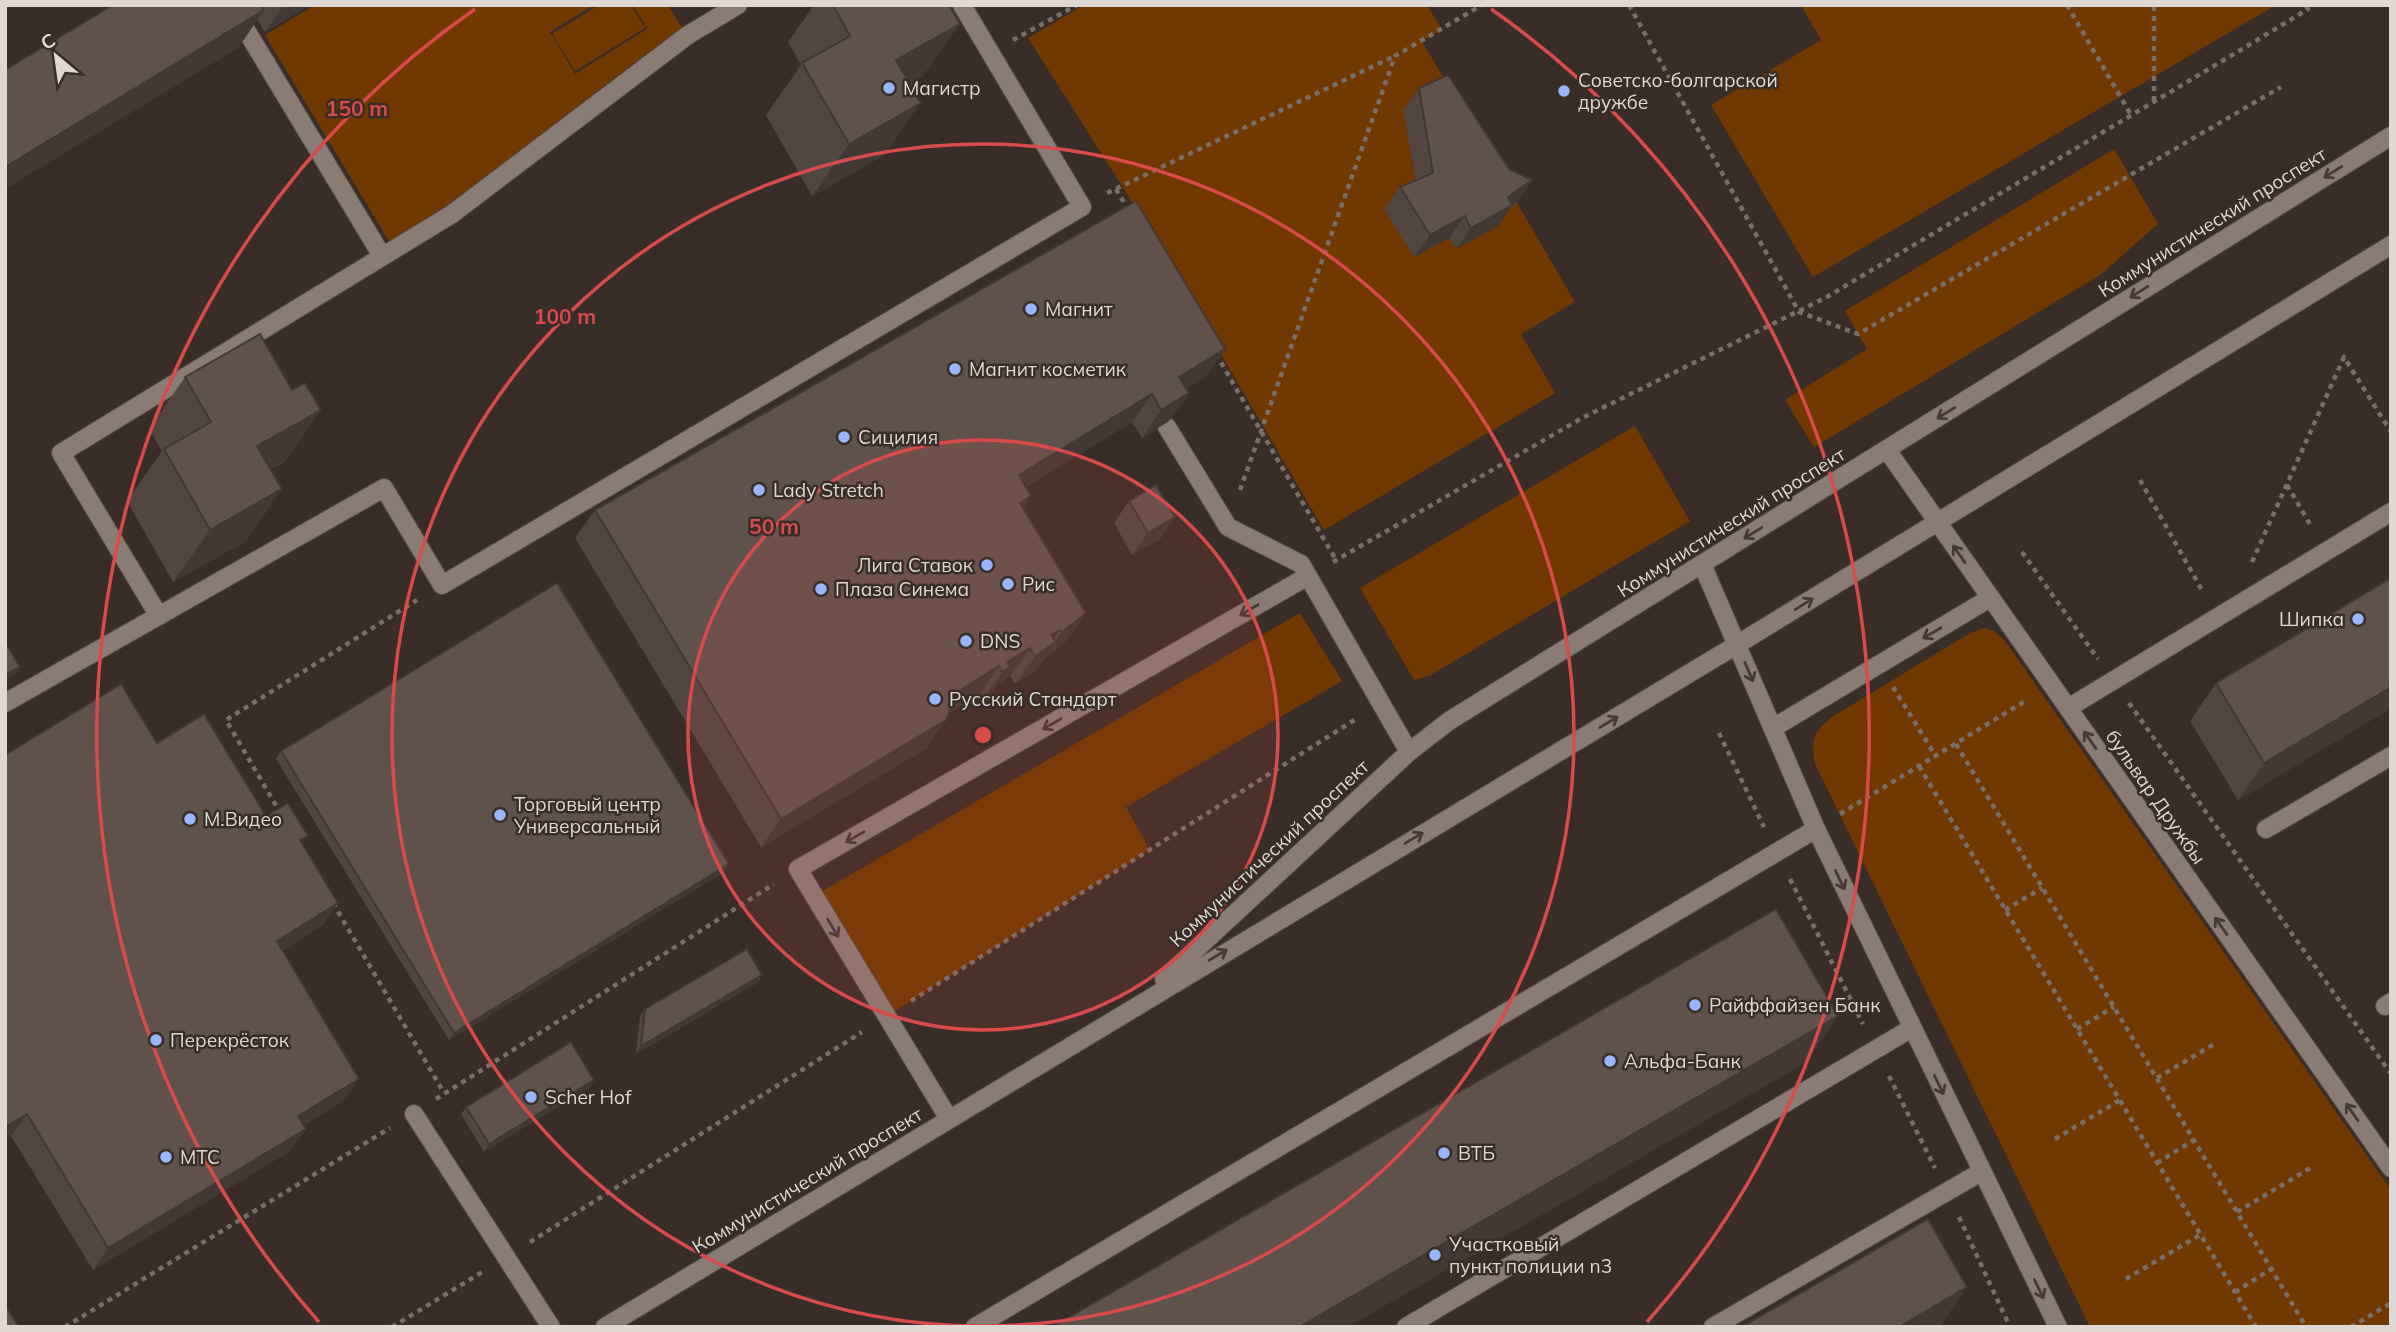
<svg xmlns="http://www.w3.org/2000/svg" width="2396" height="1332" font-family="Mulish,sans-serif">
<rect width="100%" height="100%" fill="#392e27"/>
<!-- green -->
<path fill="#713801" d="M 315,5 L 594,5 L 550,32 L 575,74 L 647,29 L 633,5 L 668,5 L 683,30 L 658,45 L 446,206 L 389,241 L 265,35 Z
M 599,5 L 631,5 L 645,28 L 575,71 L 552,34 Z
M 1084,5 L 1427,5 L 1442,30 L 1422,41 L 1575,302 L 1521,334 L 1555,393 L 1324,530 L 1124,189 L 1028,38 Z
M 1801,5 L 2276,5 L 1813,277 L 1711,105 L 1821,40 Z
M 2114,149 L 2158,224 L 2100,275 L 1814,447 L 1785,400 L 1867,349 L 1845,311 Z
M 1635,426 L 1690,521 L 1429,676 L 1414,680 L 1360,588 Z
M 1300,613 L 1342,681 L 1126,807 L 1150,850 L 887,1016 L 814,896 Z
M 1984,628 L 1994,631 L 2005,641 L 2391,1190 L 2391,1327 L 2090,1327 L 1815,764 C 1811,740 1813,732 1832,717 L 1970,633 Z"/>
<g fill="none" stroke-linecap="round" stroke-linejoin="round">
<!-- lane casing -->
<g stroke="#554c46" stroke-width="20">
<path id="lane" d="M 231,5 L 382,256
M 1167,427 L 1228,527 L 1301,564 L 1409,752
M 159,616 L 61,453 L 452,214 L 688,35 L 738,5
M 5,703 L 384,488 L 442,585 L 1082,207 L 962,5
M 2068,708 L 2391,512
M 2266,829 L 2391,756
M 2385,1006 L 2391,1002
M 414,1114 L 551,1327
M 949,1119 L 798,869 L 1308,576
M 975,1327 L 1816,829
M 1406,1327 L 1912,1028
M 1713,1327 L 1981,1172"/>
</g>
<!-- street casing -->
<g stroke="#554c46" stroke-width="20">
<path id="street" d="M 1773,728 L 1990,598"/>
</g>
<!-- secondary casing -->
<g stroke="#554c46" stroke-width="20">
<path id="secondary" d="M 1887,450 L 2391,1168
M 1702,564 L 1816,829 L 2058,1327
M 1164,979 L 1409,752 L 1449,721 L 2391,136
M 605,1327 L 1738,644 L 2391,245"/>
</g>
<!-- path -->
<path stroke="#796f69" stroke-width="4.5" stroke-dasharray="5 5" stroke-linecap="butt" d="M 1629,5 L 1799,312 L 1858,334 L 2281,87
M 2067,5 L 2131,115
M 1013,40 L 1077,5
M 2154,101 L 2154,5
M 1116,189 L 1128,209
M 1107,193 L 1395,56
M 1216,354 L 1336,560
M 2140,480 L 2203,592
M 2287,485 L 2311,526
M 1240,490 L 1395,56 L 1482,5
M 2022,552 L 2098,659
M 1333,562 L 1582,418 L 1825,298 L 2254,42 L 2308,9 L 2305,5
M 2252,562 L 2344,357 L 2391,432
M 1893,687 L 1935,755
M 2129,703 L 2391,1074
M 1719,733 L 1764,827
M 1956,744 L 2306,1327
M 1919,766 L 2256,1327
M 281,814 L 226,720 L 417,600
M 1840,814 L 2027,700
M 1790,879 L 1863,1024
M 333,903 L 444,1093
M 2005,910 L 2042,888
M 911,1001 L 1356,719
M 2077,1029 L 2114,1007
M 1889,1076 L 1935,1168
M 2157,1078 L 2216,1043
M 436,1099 L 774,884
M 2055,1139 L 2120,1100
M 2157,1163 L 2194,1140
M 2237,1212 L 2312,1167
M 1959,1217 L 2010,1327
M 530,1242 L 862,1032
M 2126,1279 L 2200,1235
M 2235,1292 L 2271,1269
M 65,1327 L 390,1128
M 392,1327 L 484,1271
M 2351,1327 L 2391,1303"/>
<!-- lane -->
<use href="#lane" stroke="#897c74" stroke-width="18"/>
<!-- street -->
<use href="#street" stroke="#897c74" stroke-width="18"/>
<!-- secondary -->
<use href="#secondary" stroke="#897c74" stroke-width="18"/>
</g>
<!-- wall -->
<path fill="#524740" d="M 113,5 L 310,5 L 265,32 L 257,20 L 238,48 Z
M 814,5 L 949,5 L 923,76 L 910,84 L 884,155 L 812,196 L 766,115 L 801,65 L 788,42 Z
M 1419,88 L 1517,202 L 1512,206 L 1497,227 L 1456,249 L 1449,238 L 1414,257 L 1384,209 L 1400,187 L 1416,180 L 1403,110 Z
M 185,377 L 292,390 L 321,410 L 284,462 L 271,469 L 282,489 L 246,541 L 173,582 L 127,501 L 162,451 L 149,429 Z
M 1206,377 L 1186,389 L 1189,393 L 1169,421 L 1142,438 L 1132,422 L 1026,487 L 1023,509 L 1066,641 L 1043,660 L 1036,670 L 1015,684 L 1010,676 L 998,684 L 990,695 L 983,700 L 980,694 L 949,713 L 927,748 L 761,847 L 575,538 L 595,510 Z
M 1129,501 L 1175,517 L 1160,539 L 1132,555 L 1114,523 Z
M 2391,578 L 2391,708 L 2238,800 L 2190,721 L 2216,683 Z
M 157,743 L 266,816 L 302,844 L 323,925 L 283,950 L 343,1101 L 304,1125 L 306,1129 L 290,1151 L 93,1270 L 11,1136 Z
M 281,751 L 729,864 L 724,872 L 449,1040 L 276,759 Z
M 762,975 L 757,983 L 636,1054 L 640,1016 L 645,1009 Z
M 589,1088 L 484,1152 L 461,1114 L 466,1107 Z"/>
<!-- shaded-wall -->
<path fill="#423934" d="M 284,5 L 310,5 L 265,32 Z
M 264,10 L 238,48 L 5,189 L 5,167 Z
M 960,24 L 923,76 L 860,112 L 896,60 Z
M 921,103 L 884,155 L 812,196 L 849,144 Z
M 1532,180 L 1517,202 L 1512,206 L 1497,227 L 1456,249 L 1471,228 L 1508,197 Z
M 1465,216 L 1449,238 L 1414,257 L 1430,235 Z
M 1225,349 L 1206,377 L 1160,405 L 1179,377 Z
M 1189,393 L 1169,421 L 1142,438 L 1161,410 Z
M 1152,394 L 1132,422 L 999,503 L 1019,475 Z
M 321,410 L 284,462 L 221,498 L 257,446 Z
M 282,489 L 246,541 L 173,582 L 210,530 Z
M 1031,496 L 1012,524 L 1020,503 Z
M 1175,517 L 1160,539 L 1132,555 L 1148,533 Z
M 1086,613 L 1066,641 L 1043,660 L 1036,670 L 1015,684 L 1051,635 L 1060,630 L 1047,648 L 1055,642 L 1062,632 Z
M 1030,648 L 1010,676 L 998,684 L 990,695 L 983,700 L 1002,672 L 1007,662 Z
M 999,666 L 980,694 L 936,721 L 956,693 Z
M 20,667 L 15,674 L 5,680 L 5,675 Z
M 2391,687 L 2391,708 L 2238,800 L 2264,763 Z
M 946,720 L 927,748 L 761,847 L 781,819 Z
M 729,864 L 724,872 L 449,1040 L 454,1033 Z
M 338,903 L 323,925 L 262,963 L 277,941 Z
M 762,975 L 757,983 L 636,1054 L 641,1046 Z
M 1838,1016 L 1805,1063 L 1348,1327 L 1299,1327 Z
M 359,1079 L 343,1101 L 283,1138 L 298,1116 Z
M 594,1080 L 589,1088 L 484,1152 L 489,1144 Z
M 27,1114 L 11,1136 L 5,1139 L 5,1127 Z
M 306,1129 L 290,1151 L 93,1270 L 108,1248 Z
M 1967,1287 L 1941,1325 L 1938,1327 L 1899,1327 Z"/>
<!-- building -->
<path fill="#5f524a" stroke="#423934" stroke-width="2" d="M 113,5 L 261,5 L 264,10 L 5,167 L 5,70 Z
M 833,5 L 949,5 L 960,24 L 896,60 L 921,103 L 849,144 L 802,63 L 850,36 Z
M 1448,75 L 1509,169 L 1532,180 L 1508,197 L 1512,205 L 1471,228 L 1465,216 L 1430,235 L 1400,187 L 1433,173 L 1419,88 Z
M 1136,201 L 1225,349 L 1179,377 L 1189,393 L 1161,410 L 1152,394 L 1019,475 L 1031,496 L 1020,503 L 1086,613 L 1062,632 L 1060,630 L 1051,635 L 1056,642 L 1035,656 L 1030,648 L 1007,662 L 1010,667 L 1002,672 L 999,666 L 956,693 L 946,720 L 781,819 L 595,510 Z
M 260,334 L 292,390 L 305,383 L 321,410 L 257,446 L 282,489 L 210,530 L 164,449 L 211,422 L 185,377 Z
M 1156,485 L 1175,517 L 1148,533 L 1129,501 Z
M 2391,578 L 2391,687 L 2264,763 L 2216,683 Z
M 557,583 L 729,864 L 454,1033 L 281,751 Z
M 5,642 L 20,667 L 5,675 Z
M 121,684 L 157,743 L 204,714 L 266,816 L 288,803 L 308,836 L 300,840 L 338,903 L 277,941 L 359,1079 L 298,1116 L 306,1129 L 108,1248 L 27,1114 L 5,1127 L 5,755 Z
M 1776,909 L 1838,1016 L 1299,1327 L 1052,1327 Z
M 747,949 L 762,975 L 641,1046 L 645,1009 Z
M 571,1042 L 594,1080 L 489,1144 L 466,1107 Z
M 1928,1219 L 1967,1287 L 1899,1327 L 1742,1327 Z
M 5,1305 L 19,1327 L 5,1327 Z"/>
<!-- one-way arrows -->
<defs><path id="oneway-shaft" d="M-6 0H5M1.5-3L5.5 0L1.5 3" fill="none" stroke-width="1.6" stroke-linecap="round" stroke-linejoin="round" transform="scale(1.75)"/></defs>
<g stroke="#453a33">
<use href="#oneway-shaft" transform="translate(2333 172) rotate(148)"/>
<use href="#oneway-shaft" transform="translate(2139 292) rotate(148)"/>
<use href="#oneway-shaft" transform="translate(1946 413) rotate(148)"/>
<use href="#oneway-shaft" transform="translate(1753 533) rotate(148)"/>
<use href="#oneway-shaft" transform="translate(1959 554) rotate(-125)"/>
<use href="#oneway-shaft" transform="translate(1804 604) rotate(-32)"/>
<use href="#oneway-shaft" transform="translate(1249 610) rotate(150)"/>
<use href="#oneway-shaft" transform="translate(1932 633) rotate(150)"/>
<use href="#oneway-shaft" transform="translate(1749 672) rotate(67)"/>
<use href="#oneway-shaft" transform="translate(1609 722) rotate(-31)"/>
<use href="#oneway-shaft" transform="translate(1052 724) rotate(150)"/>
<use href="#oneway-shaft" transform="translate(2090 740) rotate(-125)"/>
<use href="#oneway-shaft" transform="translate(855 837) rotate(150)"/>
<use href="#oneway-shaft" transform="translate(1414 838) rotate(-31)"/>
<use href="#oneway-shaft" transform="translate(1840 880) rotate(64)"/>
<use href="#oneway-shaft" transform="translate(2221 926) rotate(-125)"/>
<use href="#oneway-shaft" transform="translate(833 928) rotate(59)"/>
<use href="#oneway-shaft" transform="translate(1218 955) rotate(-31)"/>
<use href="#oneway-shaft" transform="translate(1939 1085) rotate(64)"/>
<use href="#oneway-shaft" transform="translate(2352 1112) rotate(-125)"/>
<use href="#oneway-shaft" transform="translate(2039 1289) rotate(64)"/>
</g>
<!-- distance rings -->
<circle cx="983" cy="735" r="295" fill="#d84b4a" fill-opacity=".12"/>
<g fill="none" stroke="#d84b4a" stroke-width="3.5">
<circle cx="983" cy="735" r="295"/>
<circle cx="983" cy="735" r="591"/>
<path d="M319 1322A886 886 0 0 1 475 9M1491 9A886 886 0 0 1 1647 1322"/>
</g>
<!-- markers -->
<g fill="#97b6fd" stroke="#392e27" stroke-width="2.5">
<circle cx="889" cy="88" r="7"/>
<circle cx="1564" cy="91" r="7"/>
<circle cx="1031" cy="309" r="7"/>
<circle cx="955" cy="369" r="7"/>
<circle cx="844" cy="437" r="7"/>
<circle cx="759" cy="490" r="7"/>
<circle cx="987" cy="565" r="7"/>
<circle cx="1008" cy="584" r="7"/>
<circle cx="821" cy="589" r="7"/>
<circle cx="2358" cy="619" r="7"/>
<circle cx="966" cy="641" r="7"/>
<circle cx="935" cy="699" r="7"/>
<circle cx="500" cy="815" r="7"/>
<circle cx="190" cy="819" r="7"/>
<circle cx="1695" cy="1005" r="7"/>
<circle cx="156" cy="1040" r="7"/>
<circle cx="1610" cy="1061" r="7"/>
<circle cx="531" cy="1097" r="7"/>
<circle cx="1444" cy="1153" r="7"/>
<circle cx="166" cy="1157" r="7"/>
<circle cx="1435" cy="1255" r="7"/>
</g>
<g text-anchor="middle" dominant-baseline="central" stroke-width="5" stroke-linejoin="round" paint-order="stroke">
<!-- poi labels -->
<g font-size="19" fill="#dfd8d3" stroke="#392e27" text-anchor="start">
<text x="1578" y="80">Советско-болгарской<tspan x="1578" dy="22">дружбе</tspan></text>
<text x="903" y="88">Магистр</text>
<text x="1045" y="309">Магнит</text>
<text x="969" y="369">Магнит косметик</text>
<text x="858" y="437">Сицилия</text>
<text x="773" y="490">Lady Stretch</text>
<text x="973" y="565" text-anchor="end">Лига Ставок</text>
<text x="1022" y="584">Рис</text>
<text x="835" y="589">Плаза Синема</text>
<text x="2344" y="619" text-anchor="end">Шипка</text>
<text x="980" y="641">DNS</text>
<text x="949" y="699">Русский Стандарт</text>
<text x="514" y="804">Торговый центр<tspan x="514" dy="22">Универсальный</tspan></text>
<text x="204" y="819">М.Видео</text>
<text x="1709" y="1005">Райффайзен Банк</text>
<text x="170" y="1040">Перекрёсток</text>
<text x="1624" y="1061">Альфа-Банк</text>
<text x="545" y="1097">Scher Hof</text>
<text x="1458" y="1153">ВТБ</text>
<text x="180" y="1157">МТС</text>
<text x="1449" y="1244">Участковый<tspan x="1449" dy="22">пункт полиции n3</tspan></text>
</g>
<!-- street labels -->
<g font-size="19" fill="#dfd8d3" stroke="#392e27">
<text transform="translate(2212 222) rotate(-32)">Коммунистический проспект</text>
<text transform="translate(1731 522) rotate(-32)">Коммунистический проспект</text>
<text transform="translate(2156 797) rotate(55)">бульвар Дружбы</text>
<text transform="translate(1269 853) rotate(-43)">Коммунистический проспект</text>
<text transform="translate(807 1180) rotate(-31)">Коммунистический проспект</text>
</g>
</g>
<circle cx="983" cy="735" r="10" fill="#d84b4a" stroke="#392e27" stroke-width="3.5"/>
<g font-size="21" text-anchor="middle" font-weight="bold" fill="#d84b4a" stroke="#392e27" stroke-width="5" stroke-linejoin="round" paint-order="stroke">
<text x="357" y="116">150 m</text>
<text x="565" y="324">100 m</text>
<text x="774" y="534">50 m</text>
</g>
<!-- border -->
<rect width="2396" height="1332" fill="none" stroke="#dfd8d3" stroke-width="14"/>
<!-- north arrow -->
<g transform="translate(56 56) rotate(331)" stroke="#392e27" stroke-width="5" paint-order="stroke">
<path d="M0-5L12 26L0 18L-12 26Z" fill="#dfd8d3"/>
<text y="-10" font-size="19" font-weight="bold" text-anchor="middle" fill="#dfd8d3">С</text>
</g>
</svg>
